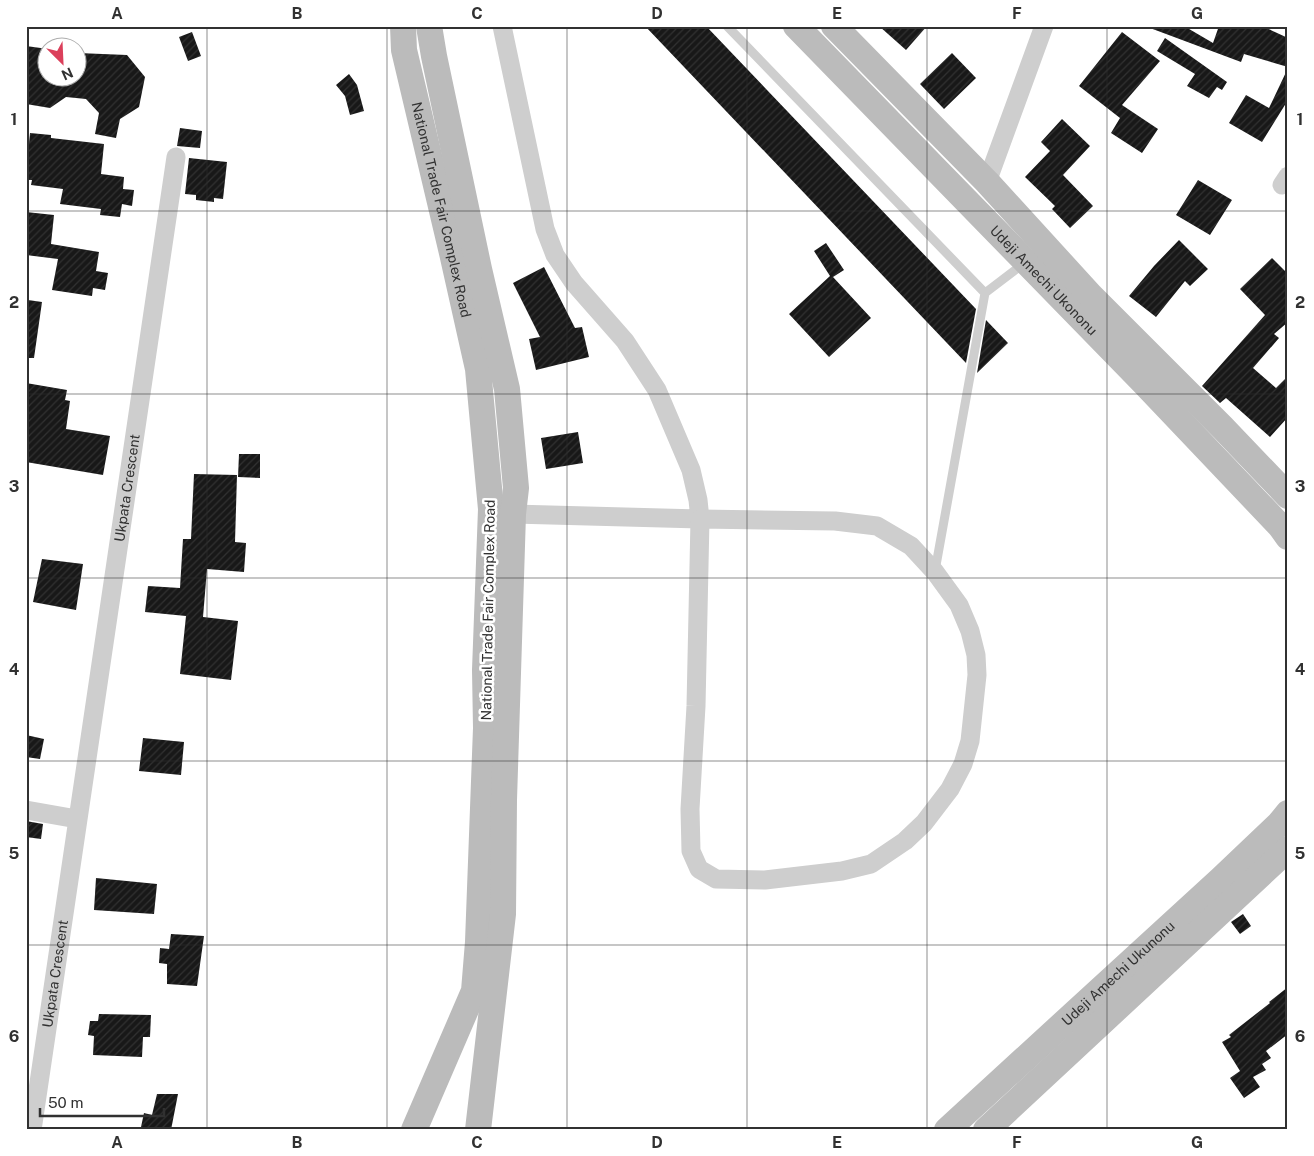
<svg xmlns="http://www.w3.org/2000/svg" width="1314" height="1156" font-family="'Public Sans',sans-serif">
<defs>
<pattern id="building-hatch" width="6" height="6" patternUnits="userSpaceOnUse" patternTransform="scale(1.25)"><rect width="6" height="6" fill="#181818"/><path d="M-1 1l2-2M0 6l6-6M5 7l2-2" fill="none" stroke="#313131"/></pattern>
</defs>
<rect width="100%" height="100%" fill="#fff"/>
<!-- building -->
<path fill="url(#building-hatch)" d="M 645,26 L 706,26 L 976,309 L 966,363 Z
M 879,26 L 927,26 L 906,50 Z
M 1150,26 L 1184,26 L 1213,43 L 1219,26 L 1262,26 L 1288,38 L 1288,67 L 1244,54 L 1241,62 L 1150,28 Z
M 192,32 L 201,56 L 188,61 L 179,37 Z
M 1122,32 L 1160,61 L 1122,105 L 1158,129 L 1142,153 L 1111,133 L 1120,118 L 1079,86 Z
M 1165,38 L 1227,82 L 1222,90 L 1217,87 L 1209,98 L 1187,86 L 1195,74 L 1157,51 Z
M 26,46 L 48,49 L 48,78 L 78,78 L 78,53 L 127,55 L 145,77 L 139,107 L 120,119 L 116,138 L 95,134 L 99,113 L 86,99 L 66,97 L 50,108 L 26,104 Z
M 952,53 L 976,78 L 944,109 L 920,84 Z
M 1288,68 L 1288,100 L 1262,142 L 1229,123 L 1246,95 L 1269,108 Z
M 349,74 L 357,85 L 364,111 L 350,115 L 345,96 L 336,85 Z
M 1062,119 L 1090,146 L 1063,175 L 1093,206 L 1070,228 L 1052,209 L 1055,206 L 1025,177 L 1050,151 L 1041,142 Z
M 180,128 L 202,131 L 200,148 L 177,146 Z
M 30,133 L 51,135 L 51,138 L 104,144 L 101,174 L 124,177 L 123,189 L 134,190 L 132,206 L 122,204 L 120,217 L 100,215 L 101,209 L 60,204 L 63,189 L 31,185 L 32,180 L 26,180 L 26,143 L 29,143 Z
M 189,158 L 227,162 L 223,199 L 214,198 L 214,202 L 196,200 L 196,195 L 185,194 Z
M 1198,180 L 1232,200 L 1210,235 L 1176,215 Z
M 26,212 L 54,215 L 51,244 L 99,252 L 96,271 L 108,273 L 105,290 L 93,288 L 92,296 L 52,290 L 58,259 L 26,255 Z
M 1179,240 L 1208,269 L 1190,286 L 1185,281 L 1156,317 L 1129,296 L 1154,266 Z
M 826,243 L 844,270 L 833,277 L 871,318 L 829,357 L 789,314 L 830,276 L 814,251 Z
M 1272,258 L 1288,274 L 1288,322 L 1274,334 L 1279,338 L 1253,368 L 1276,388 L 1288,376 L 1288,417 L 1270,437 L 1226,398 L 1220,403 L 1202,386 L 1265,315 L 1240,289 Z
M 544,267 L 575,328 L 582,327 L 589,357 L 536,370 L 529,339 L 540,337 L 513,283 Z
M 28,300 L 42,302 L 34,358 L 26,358 L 26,317 Z
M 986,320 L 1008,343 L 977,373 Z
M 26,383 L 67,390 L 65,400 L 70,401 L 66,429 L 110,436 L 103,475 L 26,462 Z
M 578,432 L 583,463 L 546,469 L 541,438 Z
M 239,454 L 260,454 L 260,478 L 238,477 Z
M 194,474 L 237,475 L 235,542 L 246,543 L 244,572 L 207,569 L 203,617 L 238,621 L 231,680 L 180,674 L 186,616 L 145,612 L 148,586 L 180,588 L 183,539 L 191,539 Z
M 42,559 L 83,564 L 76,610 L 33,602 Z
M 26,735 L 44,739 L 40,759 L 26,757 Z
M 143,738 L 184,742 L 181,775 L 139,771 Z
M 26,821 L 43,824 L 41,839 L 26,837 Z
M 96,878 L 157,884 L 154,914 L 94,910 Z
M 1243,914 L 1251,926 L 1240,934 L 1231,922 Z
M 171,934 L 204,936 L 197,986 L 167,984 L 167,964 L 159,963 L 160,948 L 169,949 Z
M 1288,987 L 1288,1034 L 1266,1051 L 1271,1058 L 1262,1064 L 1266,1070 L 1253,1077 L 1260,1087 L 1244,1098 L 1230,1078 L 1240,1071 L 1222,1042 L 1231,1037 L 1229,1035 L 1270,1003 L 1269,1002 Z
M 99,1014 L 151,1015 L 150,1037 L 143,1037 L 142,1057 L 93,1055 L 94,1036 L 88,1035 L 90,1021 L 98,1021 Z
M 157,1094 L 178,1094 L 171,1130 L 152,1130 L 141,1127 L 144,1113 L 152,1115 Z"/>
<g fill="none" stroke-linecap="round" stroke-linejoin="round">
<!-- service -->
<path stroke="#cecece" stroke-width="9" d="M 727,26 L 985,293 L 935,571
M 985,293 L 1023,264"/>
<!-- minor -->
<g stroke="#cecece" stroke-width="19">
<path d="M 502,26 L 545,229 L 555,255 L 574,283 L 625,341 L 657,390 L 691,470 L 698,500 L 700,519 L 513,514"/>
<path d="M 987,182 L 1044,26"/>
<path d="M 1282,185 L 1288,176"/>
<path d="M 700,519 L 835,521 L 877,526 L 911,546 L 935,572 L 959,605 L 970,631 L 976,655 L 977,675 L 970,741 L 963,764 L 950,789 L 924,823 L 905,841 L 871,864 L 842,871 L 765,880 L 716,879 L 699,869 L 691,851 L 690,809 L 696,706 Z"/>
<path d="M 26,810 L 77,819"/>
<path id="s1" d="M 32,1130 L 176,157"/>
</g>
<!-- secondary -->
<g stroke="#bbb" stroke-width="26">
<path id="s2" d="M 403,26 L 404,50 L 452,253 L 478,369 L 491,509 L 485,670 L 486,728 L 478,942 L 474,991 L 414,1130"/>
<path d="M 429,26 L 434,56 L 479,269 L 507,389 L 516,488 L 513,514 L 504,800 L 503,914 L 478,1130"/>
<path id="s3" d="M 796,26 L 1144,383 L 1280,526 L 1288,537"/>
<path d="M 834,26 L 987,182 L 1091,296 L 1223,428 L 1288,496"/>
<path id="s4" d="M 947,1130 L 1221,879 L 1279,824 L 1288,813"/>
<path d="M 986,1130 L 1288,849"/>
</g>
</g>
<!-- grid -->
<path fill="none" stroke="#313131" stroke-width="1" stroke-opacity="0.55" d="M 207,26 L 207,1130M 387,26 L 387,1130M 567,26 L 567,1130M 747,26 L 747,1130M 927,26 L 927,1130M 1107,26 L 1107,1130M 26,211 L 1288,211M 26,394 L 1288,394M 26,578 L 1288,578M 26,761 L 1288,761M 26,945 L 1288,945"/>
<g text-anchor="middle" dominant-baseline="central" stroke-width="5" stroke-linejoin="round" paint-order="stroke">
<!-- street labels -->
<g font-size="14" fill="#313131" stroke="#fff">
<text stroke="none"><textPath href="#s2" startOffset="188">National Trade Fair Complex Road</textPath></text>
<text stroke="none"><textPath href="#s3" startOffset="355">Udeji Amechi Ukononu</textPath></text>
<text stroke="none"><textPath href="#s1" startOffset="649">Ukpata Crescent</textPath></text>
<text transform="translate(488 610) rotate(-89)">National Trade Fair Complex Road</text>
<text stroke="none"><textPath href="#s4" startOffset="232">Udeji Amechi Ukunonu</textPath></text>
<text stroke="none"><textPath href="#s1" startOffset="158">Ukpata Crescent</textPath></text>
</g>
</g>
<!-- border -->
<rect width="1314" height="1156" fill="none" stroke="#ffffff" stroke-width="55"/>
<!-- north arrow -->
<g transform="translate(62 62) rotate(156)"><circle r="24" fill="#ffffff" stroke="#adadad"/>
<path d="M0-4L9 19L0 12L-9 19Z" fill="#db405b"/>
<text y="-8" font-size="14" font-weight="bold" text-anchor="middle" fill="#313131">N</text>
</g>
<!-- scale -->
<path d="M40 1108v8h124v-8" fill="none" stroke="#313131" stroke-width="2.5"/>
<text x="48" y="1108" font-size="15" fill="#313131" stroke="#ffffff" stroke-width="4" paint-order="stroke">50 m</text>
<rect x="28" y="28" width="1258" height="1100" fill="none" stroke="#313131" stroke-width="2"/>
<g font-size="16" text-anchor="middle" font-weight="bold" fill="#313131">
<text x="117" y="19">A</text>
<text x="297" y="19">B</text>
<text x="477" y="19">C</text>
<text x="657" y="19">D</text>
<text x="837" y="19">E</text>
<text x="1017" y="19">F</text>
<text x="1197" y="19">G</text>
<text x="14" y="125">1</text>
<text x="1300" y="125">1</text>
<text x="14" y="308">2</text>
<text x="1300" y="308">2</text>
<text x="14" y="492">3</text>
<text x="1300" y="492">3</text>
<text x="14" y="675">4</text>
<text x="1300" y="675">4</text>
<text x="14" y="859">5</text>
<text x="1300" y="859">5</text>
<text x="14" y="1042">6</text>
<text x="1300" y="1042">6</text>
<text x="117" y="1148">A</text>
<text x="297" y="1148">B</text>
<text x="477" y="1148">C</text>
<text x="657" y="1148">D</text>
<text x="837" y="1148">E</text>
<text x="1017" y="1148">F</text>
<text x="1197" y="1148">G</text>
</g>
</svg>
